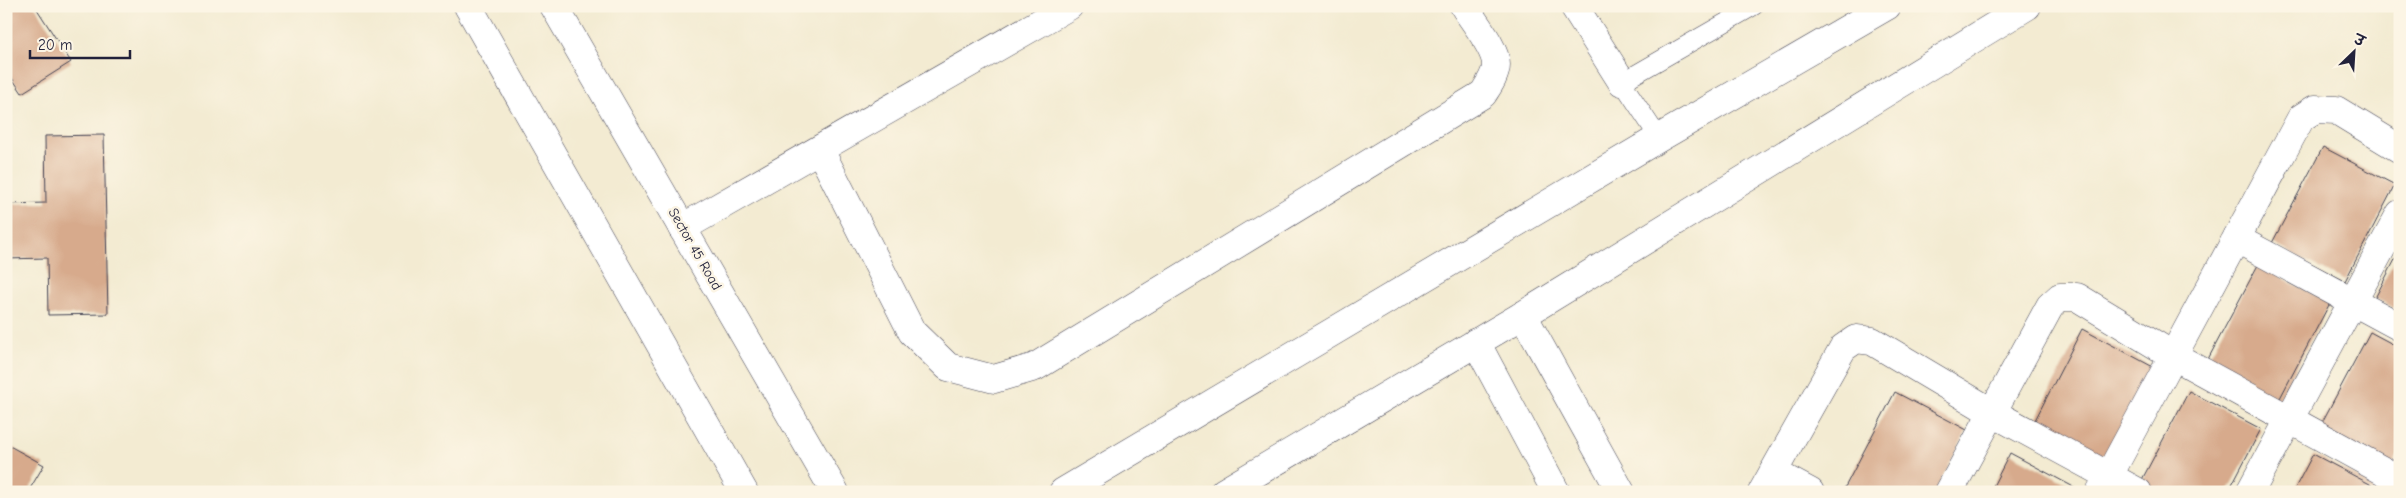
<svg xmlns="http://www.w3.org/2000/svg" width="2406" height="498" font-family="'Comic Neue','Playpen Sans Deva',sans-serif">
<rect width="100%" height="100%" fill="#fcf5e5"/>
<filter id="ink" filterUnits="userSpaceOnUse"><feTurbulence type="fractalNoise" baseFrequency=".02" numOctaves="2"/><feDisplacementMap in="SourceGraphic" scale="10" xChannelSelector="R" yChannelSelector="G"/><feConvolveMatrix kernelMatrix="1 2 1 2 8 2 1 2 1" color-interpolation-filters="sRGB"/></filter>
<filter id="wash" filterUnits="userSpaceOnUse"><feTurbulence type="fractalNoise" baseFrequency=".0096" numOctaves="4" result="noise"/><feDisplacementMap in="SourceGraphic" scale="20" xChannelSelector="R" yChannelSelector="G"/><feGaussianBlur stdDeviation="1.12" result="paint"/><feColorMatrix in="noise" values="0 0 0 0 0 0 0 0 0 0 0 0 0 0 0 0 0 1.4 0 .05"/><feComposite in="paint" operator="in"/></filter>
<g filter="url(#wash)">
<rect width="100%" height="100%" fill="#f3ebd2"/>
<g id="blocks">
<!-- building -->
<path fill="#d7aa8c" d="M 6,6 L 35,6 L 71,62 L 22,93 L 6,69 Z
M 104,135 L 108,314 L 48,315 L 47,258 L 6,259 L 6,204 L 46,203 L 45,136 Z
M 2323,147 L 2395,185 L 2345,281 L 2272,243 Z
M 2400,250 L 2400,311 L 2375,298 Z
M 2258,265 L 2330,303 L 2279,400 L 2207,361 Z
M 2082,329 L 2155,368 L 2104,464 L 2032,426 Z
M 2370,332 L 2400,348 L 2400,452 L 2392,466 L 2319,428 Z
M 2189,391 L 2261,429 L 2228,492 L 2148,492 L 2138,487 Z
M 1895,392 L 1967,430 L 1935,492 L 1850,492 L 1844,489 Z
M 6,444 L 44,465 L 28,492 L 6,492 Z
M 2010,453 L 2083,492 L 1990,492 Z
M 2313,454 L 2385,492 L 2293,492 Z"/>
</g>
</g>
<g filter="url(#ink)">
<use href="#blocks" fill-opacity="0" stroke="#414052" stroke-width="1"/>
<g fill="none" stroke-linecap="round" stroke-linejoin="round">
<!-- lane casing -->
<g stroke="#414052" stroke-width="19">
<path id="lane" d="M 1659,138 L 1622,82 L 1754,6"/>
</g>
<!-- street casing -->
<g stroke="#414052" stroke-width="29">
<path id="street" d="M 1574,6 L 1622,82
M 820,150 L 912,332 L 948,367 L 994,379 L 1035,367 L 1483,94 C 1488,86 1496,75 1496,65 C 1496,48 1473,21 1464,6
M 682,228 L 1069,6
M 2237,239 L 2400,327
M 1523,315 L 1621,492
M 1476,342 L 1556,492
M 1773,472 L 1810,492
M 1762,492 L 1843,348 L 1856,339 L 1872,341 L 1993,413 L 2138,492
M 1949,492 L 2050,306 L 2060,297 L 2077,297 L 2174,356 L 2400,480
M 2100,492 L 2301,118 L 2315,109 L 2336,110 L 2400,149
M 2250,492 L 2400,214"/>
</g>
<!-- secondary casing -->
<g stroke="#414052" stroke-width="29">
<path id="secondary" d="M 468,6 L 744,492
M 554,6 L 835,492
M 1063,492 L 1659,138 L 1887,6
M 1224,492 L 1523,315 L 2027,6"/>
</g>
<!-- lane -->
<use href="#lane" stroke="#fff" stroke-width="18"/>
<!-- street -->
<use href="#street" stroke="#fff" stroke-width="28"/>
<!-- secondary -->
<use href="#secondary" stroke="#fff" stroke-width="28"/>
</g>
</g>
<g text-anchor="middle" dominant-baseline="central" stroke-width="5" stroke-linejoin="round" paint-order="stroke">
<!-- street labels -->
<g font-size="14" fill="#22223b" stroke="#fcf5e5">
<text transform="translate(695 249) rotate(60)">Sector 45 Road</text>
</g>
</g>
<!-- margin -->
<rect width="2406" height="498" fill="none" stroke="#fcf5e5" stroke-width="25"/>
<!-- north arrow -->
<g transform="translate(2354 52) rotate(25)" stroke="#fcf5e5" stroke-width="4" paint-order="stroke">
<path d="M0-4L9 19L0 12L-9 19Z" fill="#22223b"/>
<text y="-8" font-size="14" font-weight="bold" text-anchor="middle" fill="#22223b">उ</text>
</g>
<!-- scale -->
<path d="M30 50v8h100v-8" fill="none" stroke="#22223b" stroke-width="2.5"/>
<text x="38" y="50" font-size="15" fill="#22223b" stroke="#fcf5e5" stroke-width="4" paint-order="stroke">20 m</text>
</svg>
